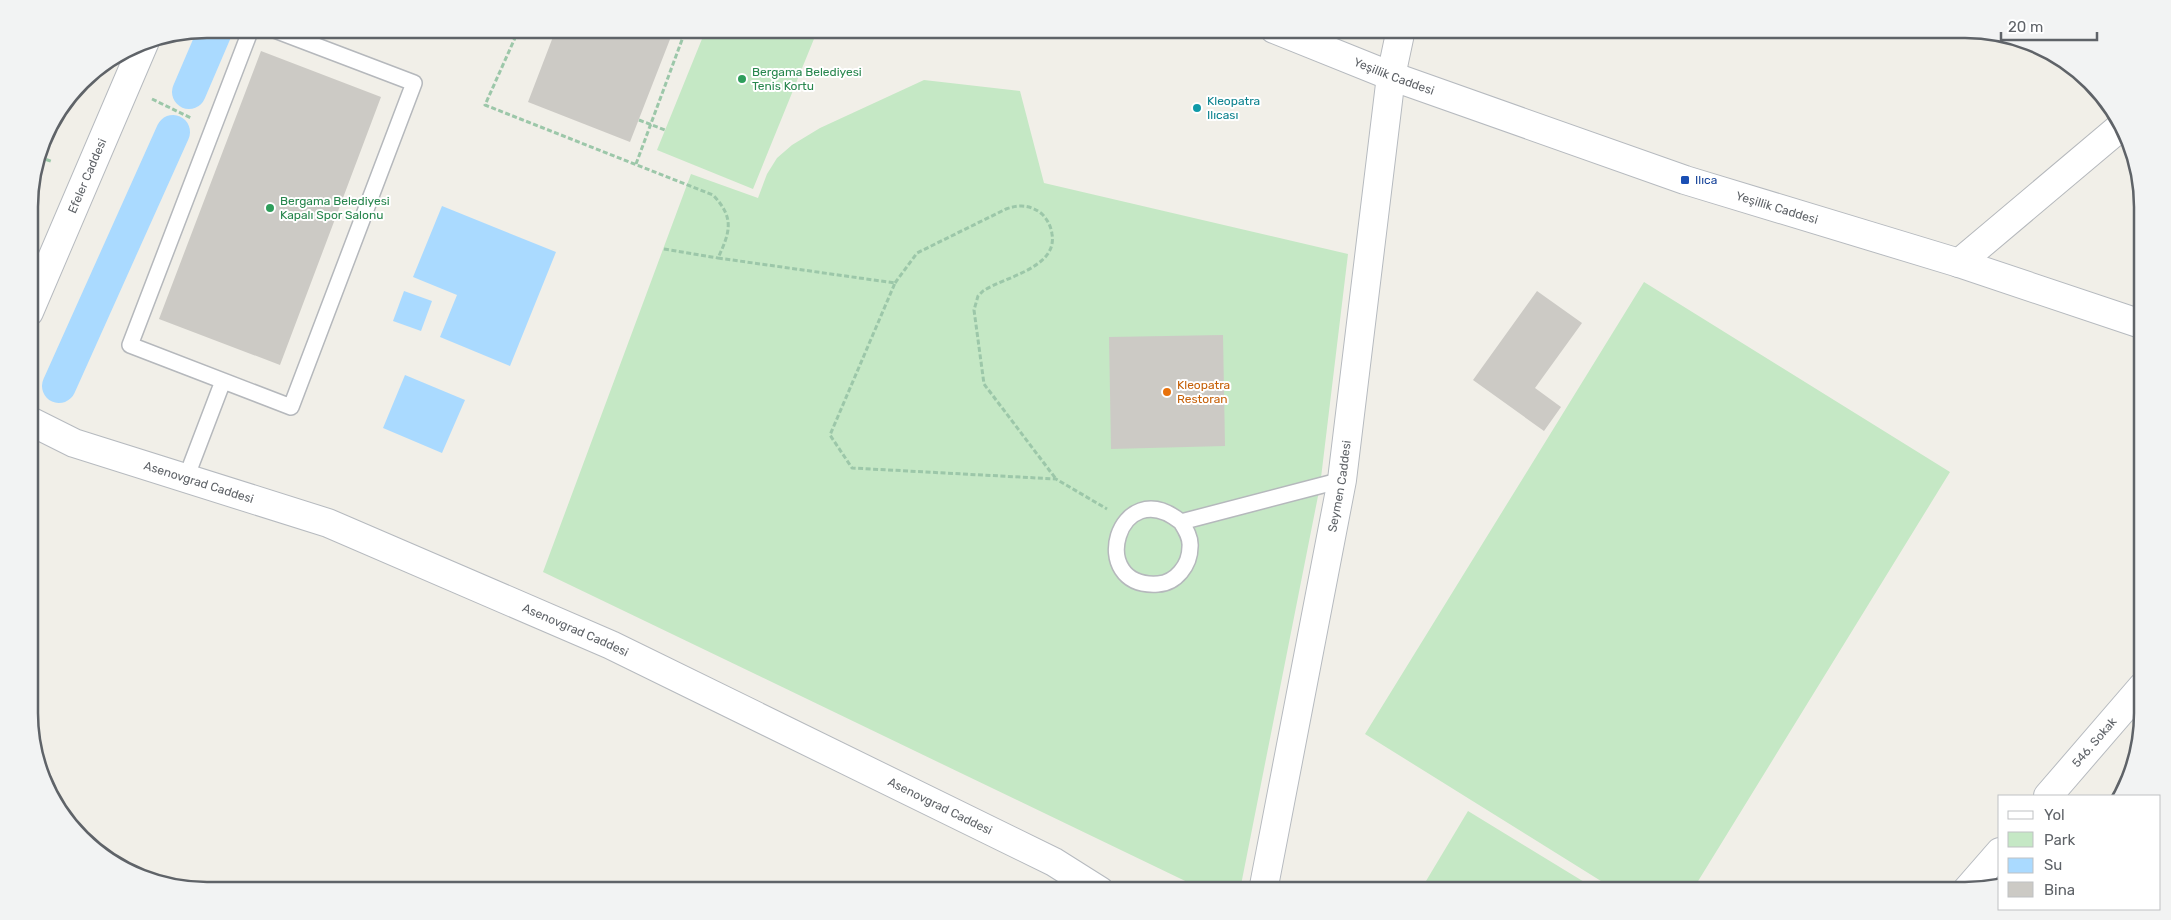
<svg xmlns="http://www.w3.org/2000/svg" width="2171" height="920" font-family="Rubik,sans-serif">
<rect width="100%" height="100%" fill="#f1efe8"/>
<!-- green -->
<path fill="#c5e8c5" d="M 706,29 L 818,29 L 753,189 L 657,150 Z
M 924,80 L 1020,91 L 1044,183 L 1348,254 L 1320,486 L 1240,890 L 1206,891 L 543,572 L 691,174 L 758,198 L 767,174 L 777,158 L 792,145 L 820,128 Z
M 1644,282 L 1950,472 L 1692,891 L 1617,891 L 1365,734 Z
M 1468,811 L 1599,891 L 1420,891 Z"/>
<!-- water -->
<path fill="#aadaff" d="M 442,206 L 556,252 L 510,366 L 440,337 L 457,295 L 413,277 Z
M 404,291 L 432,301 L 421,331 L 393,321 Z
M 405,375 L 465,400 L 442,453 L 383,428 Z"/>
<g fill="none" stroke-linecap="round" stroke-linejoin="round">
<!-- canal -->
<path stroke="#aadaff" stroke-width="34" d="M 189,92 L 216,29
M 59,386 L 173,132"/>
</g>
<!-- building -->
<path fill="#cccac5" d="M 556,29 L 674,29 L 630,142 L 528,102 Z
M 261,51 L 381,97 L 280,365 L 159,319 Z
M 1537,291 L 1582,323 L 1535,388 L 1561,407 L 1544,431 L 1473,380 Z
M 1223,335 L 1225,446 L 1111,449 L 1109,337 Z"/>
<g fill="none" stroke-linecap="round" stroke-linejoin="round">
<!-- service casing -->
<g stroke="#b5b8bc" stroke-width="18">
<path id="service" d="M 251,29 L 130,345 L 291,407 L 414,83 L 272,29
M 186,478 L 223,381
M 1181,522 C 1186,530 1191,538 1190,547 C 1190,565 1176,583 1158,584 C 1085,589 1118,471 1181,522 L 1342,480"/>
</g>
<!-- minor casing -->
<g stroke="#b5b8bc" stroke-width="30">
<path id="minor" d="M 1391,76 L 1401,29
M 1959,263 L 2118,129"/>
</g>
<!-- secondary casing -->
<g stroke="#b6babf" stroke-width="30">
<g id="secondary">
<path id="s1" d="M 1274,29 L 1391,76 L 1685,180 L 1959,263 L 2141,324"/>
<path id="s2" d="M 29,312 L 145,41"/>
<path id="s3" d="M 30,421 L 74,443 L 328,523 L 611,645 L 1054,862 L 1100,891"/>
<path id="s4" d="M 2048,796 L 2142,687"/>
<path id="s5" d="M 1263,891 L 1342,480 L 1391,76"/>
<path d="M 1966,891 L 2000,852"/>
</g>
</g>
<!-- path -->
<path stroke="#9cc7a9" stroke-width="3" stroke-dasharray="5 2.5" stroke-linecap="butt" d="M 519,29 L 485,105 L 713,195 C 735,218 730,232 718,258 L 895,283 L 830,435 L 852,468 L 1056,479 L 1107,509
M 152,99 L 191,118
M 639,120 L 665,130
M 39,157 L 53,162
M 636,164 L 686,29
M 664,249 L 718,258
M 895,283 L 917,253 L 1006,209 C 1020,204 1031,205 1042,214 C 1048,220 1051,227 1052,234 C 1058,268 1004,277 983,291 L 978,296 L 974,310 L 984,384 L 1056,479"/>
<!-- service -->
<use href="#service" stroke="#fff" stroke-width="15"/>
<!-- minor -->
<use href="#minor" stroke="#fff" stroke-width="28"/>
<!-- secondary -->
<use href="#secondary" stroke="#fff" stroke-width="28"/>
</g>
<!-- markers -->
<g fill="#2e9e5b" stroke="#fff" stroke-width="2">
<circle cx="742" cy="79" r="5"/>
<circle cx="270" cy="208" r="5"/>
</g>
<circle fill="#0f9aa8" stroke="#fff" stroke-width="2" cx="1197" cy="108" r="5"/>
<rect fill="#1a4fb4" stroke="#fff" stroke-width="2" x="1680" y="175" width="10" height="10" rx="2.5"/>
<circle fill="#e8710a" stroke="#fff" stroke-width="2" cx="1167" cy="392" r="5"/>
<g text-anchor="middle" dominant-baseline="central" stroke-width="4" stroke-linejoin="round" paint-order="stroke">
<!-- leisure labels -->
<g font-size="12" fill="#27864d" stroke="#fff" text-anchor="start">
<text x="752" y="72">Bergama Belediyesi<tspan x="752" dy="14">Tenis Kortu</tspan></text>
<text x="280" y="201">Bergama Belediyesi<tspan x="280" dy="14">Kapalı Spor Salonu</tspan></text>
</g>
<!-- street labels -->
<g font-size="12" fill="#5f6368" stroke="#fff">
<text stroke="none"><textPath href="#s1" startOffset="129">Yeşillik Caddesi</textPath></text>
<text stroke="none"><textPath href="#s2" startOffset="148">Efeler Caddesi</textPath></text>
<text stroke="none"><textPath href="#s1" startOffset="534">Yeşillik Caddesi</textPath></text>
<text stroke="none"><textPath href="#s3" startOffset="180">Asenovgrad Caddesi</textPath></text>
<text stroke="none"><textPath href="#s5" startOffset="412">Seymen Caddesi</textPath></text>
<text stroke="none"><textPath href="#s3" startOffset="585">Asenovgrad Caddesi</textPath></text>
<text stroke="none"><textPath href="#s4" startOffset="71">546. Sokak</textPath></text>
<text stroke="none"><textPath href="#s3" startOffset="990">Asenovgrad Caddesi</textPath></text>
</g>
<!-- culture labels -->
<g font-size="12" fill="#0d838f" stroke="#fff" text-anchor="start">
<text x="1207" y="101">Kleopatra<tspan x="1207" dy="14">Ilıcası</tspan></text>
</g>
<!-- transit labels -->
<g font-size="12" fill="#164399" stroke="#fff" text-anchor="start">
<text x="1695" y="180">Ilıca</text>
</g>
<!-- food labels -->
<g font-size="12" fill="#c56008" stroke="#fff" text-anchor="start">
<text x="1177" y="385">Kleopatra<tspan x="1177" dy="14">Restoran</tspan></text>
</g>
</g>
<!-- crop -->
<path d="M0 0H2171V920H0ZM207 38H1965A169 169 0 0 1 2134 207V713A169 169 0 0 1 1965 882H207A169 169 0 0 1 38 713V207A169 169 0 0 1 207 38Z" fill="#f2f3f3" fill-rule="evenodd"/>
<path fill="none" stroke="#5f6368" stroke-width="2.5" d="M207 38H1965A169 169 0 0 1 2134 207V713A169 169 0 0 1 1965 882H207A169 169 0 0 1 38 713V207A169 169 0 0 1 207 38Z"/>
<!-- legend -->
<rect x="1998" y="795" width="162" height="115" fill="#ffffff" stroke="#bfc1c3"/>
<rect x="2008" y="811" width="25" height="8" fill="#ffffff" stroke="#bfc1c3"/>
<text x="2044" y="820" font-size="15" fill="#5f6368">Yol</text>
<rect x="2008" y="832" width="25" height="15" fill="#c5e8c5" stroke="#bfc1c3"/>
<text x="2044" y="845" font-size="15" fill="#5f6368">Park</text>
<rect x="2008" y="858" width="25" height="15" fill="#aadaff" stroke="#bfc1c3"/>
<text x="2044" y="870" font-size="15" fill="#5f6368">Su</text>
<rect x="2008" y="882" width="25" height="15" fill="#cccac5" stroke="#bfc1c3"/>
<text x="2044" y="895" font-size="15" fill="#5f6368">Bina</text>
<!-- scale -->
<path d="M2001 32v8h96v-8" fill="none" stroke="#5f6368" stroke-width="2.5"/>
<text x="2008" y="32" font-size="15" fill="#5f6368" stroke="#ffffff" stroke-width="4" paint-order="stroke">20 m</text>
</svg>
